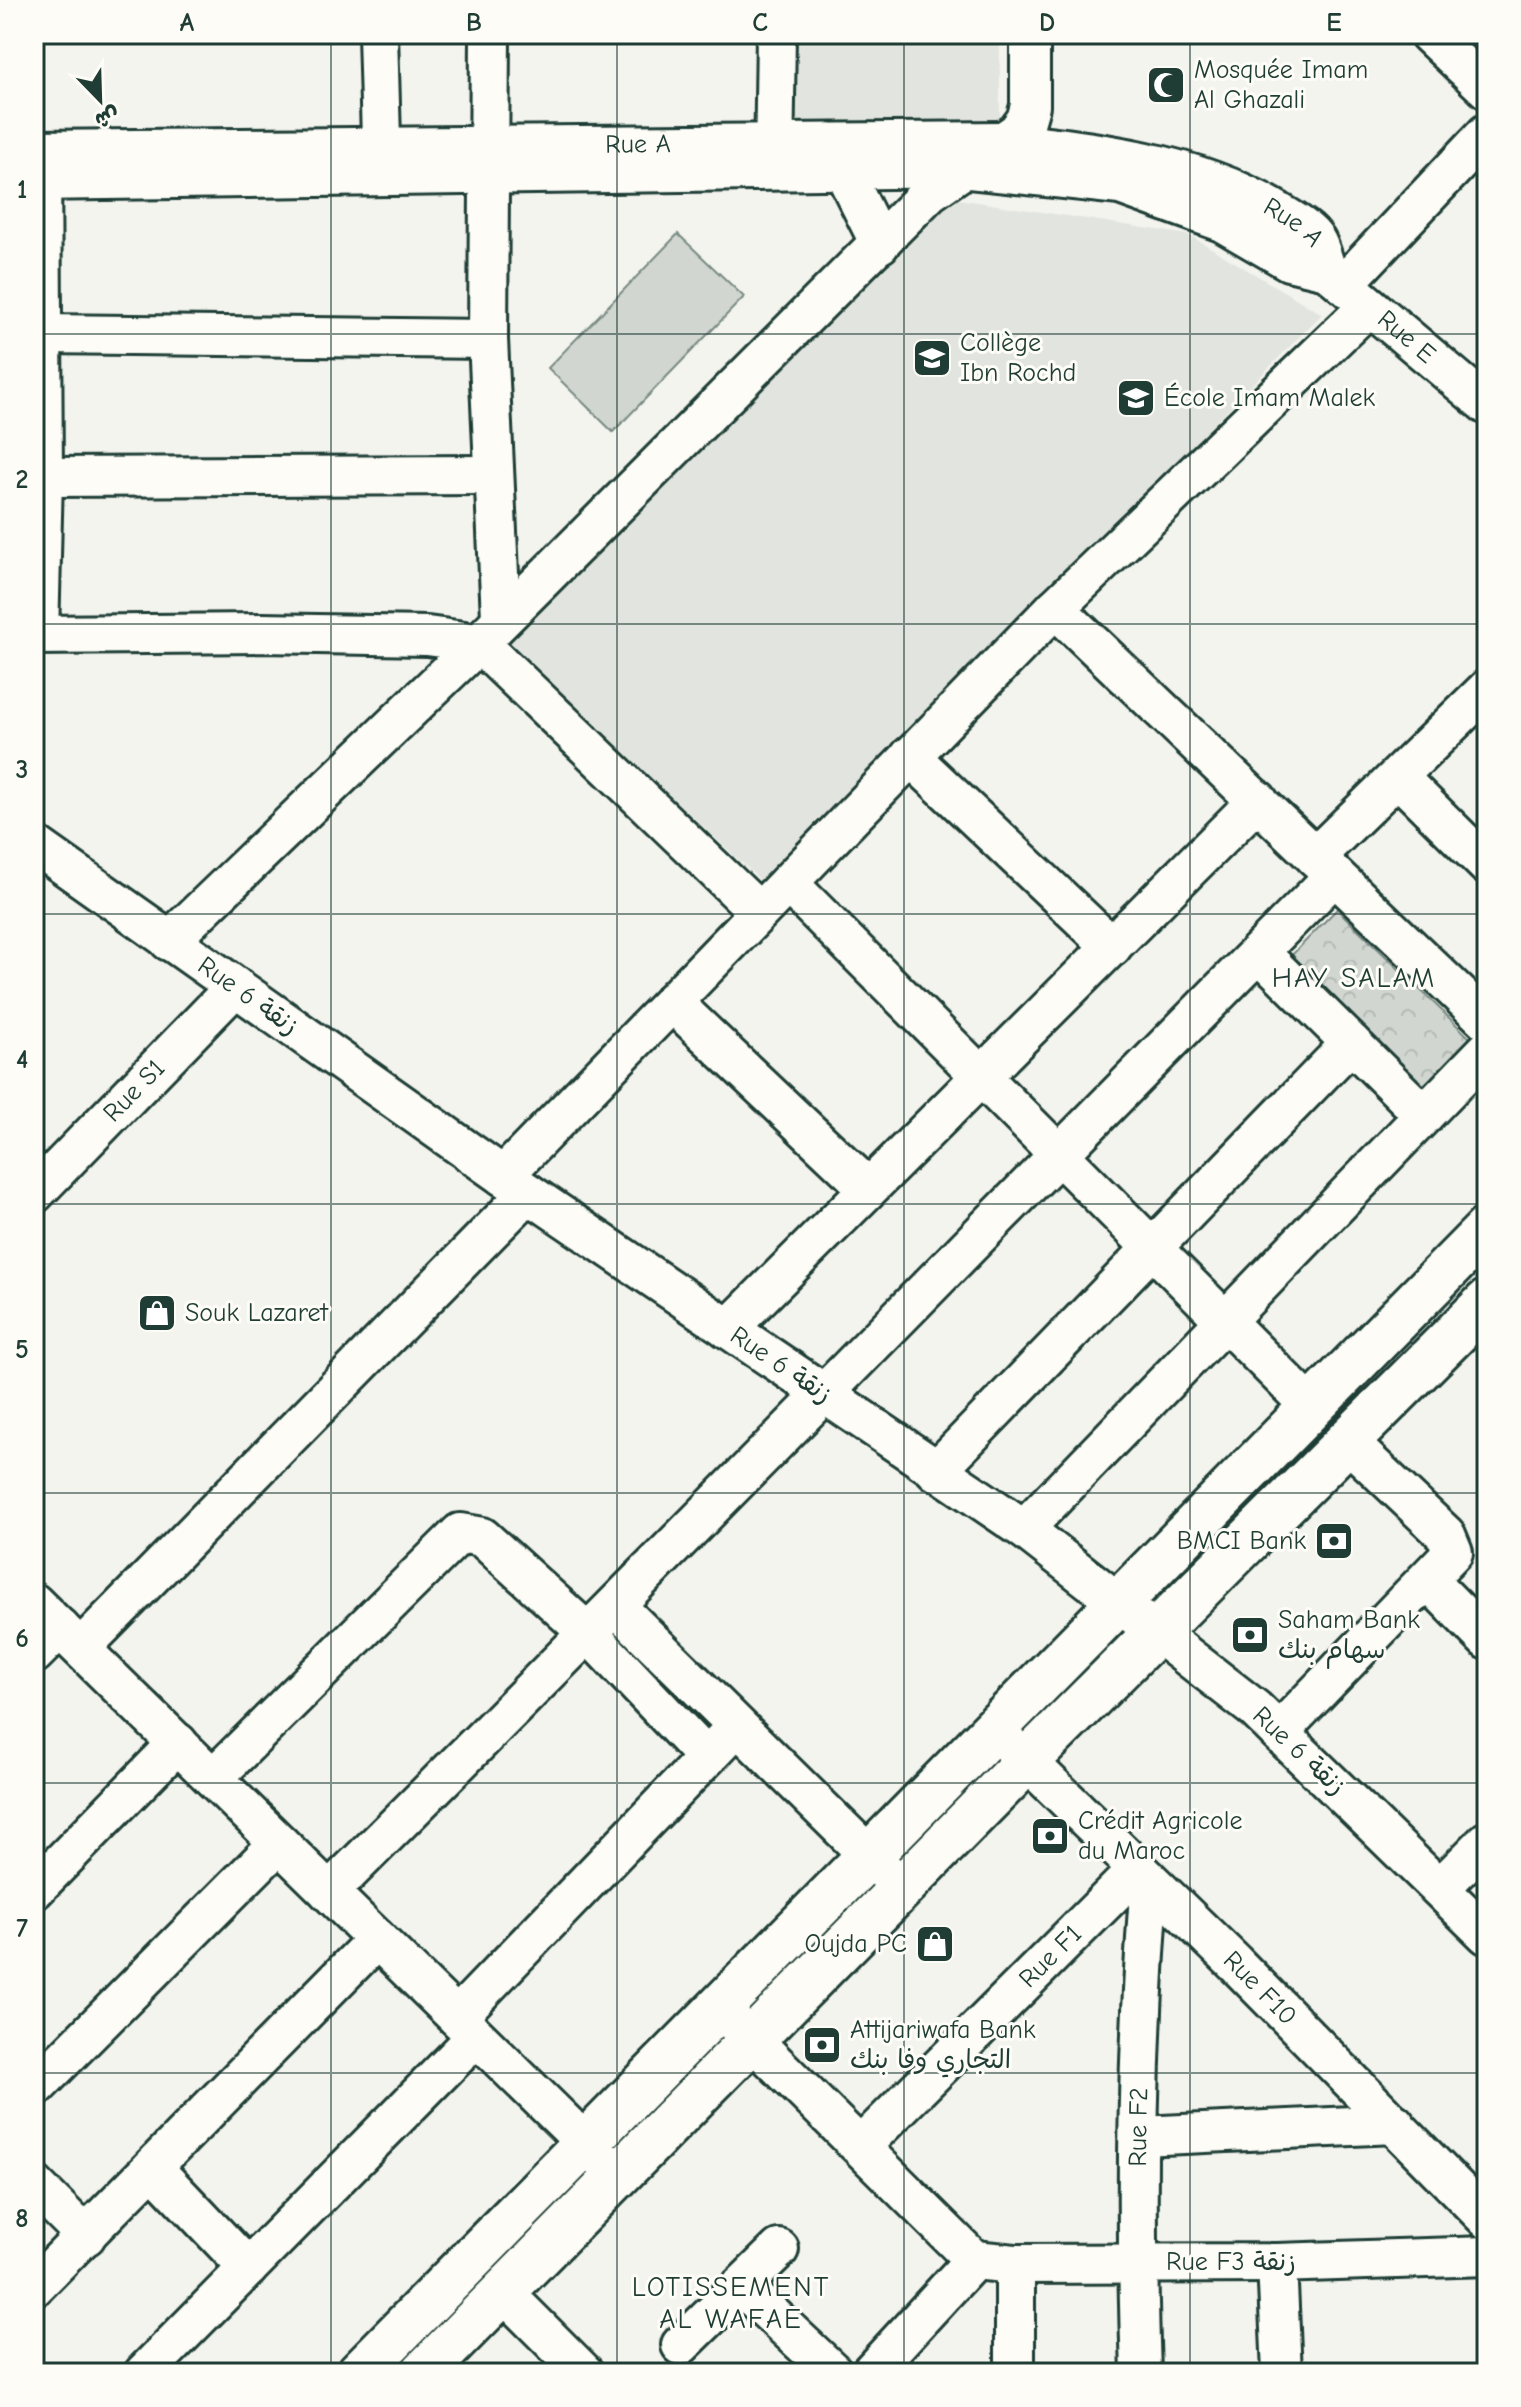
<svg xmlns="http://www.w3.org/2000/svg" width="1521" height="2407" font-family="'Comic Neue','Playpen Sans Arabic',sans-serif">
<defs>
<pattern id="park-crowns" width="20" height="18" patternUnits="userSpaceOnUse" patternTransform="scale(2)"><rect width="20" height="18" fill="#d1d6d1"/><path d="M2 6a3 3 0 1 1 6 0M12 15a3 3 0 1 1 6 0" fill="none" stroke="#b3b9b4"/></pattern>
</defs>
<rect width="100%" height="100%" fill="#f4f4ef"/>
<filter id="ink" filterUnits="userSpaceOnUse"><feTurbulence type="fractalNoise" baseFrequency=".0125" numOctaves="2"/><feDisplacementMap in="SourceGraphic" scale="16" xChannelSelector="R" yChannelSelector="G"/><feConvolveMatrix kernelMatrix="1 2 1 2 8 2 1 2 1" color-interpolation-filters="sRGB"/></filter>
<g filter="url(#ink)">
<!-- built -->
<path fill="#e2e5df" d="M 791,34 L 1000,34 L 1000,123 L 792,126 Z
M 952,198 L 1189,235 L 1322,314 L 762,882 L 508,643 Z"/>
<!-- park -->
<path fill="url(#park-crowns)" stroke="#788a82" stroke-width="2" d="M 1337,909 L 1472,1040 L 1417,1096 L 1282,965 Z"/>
<!-- garden -->
<path fill="#d1d6d1" stroke="#788a82" stroke-width="2" d="M 678,234 L 744,297 L 613,432 L 548,368 Z"/>
<g fill="none" stroke-linecap="round" stroke-linejoin="round">
<!-- minor casing -->
<g stroke="#1f3d34" stroke-width="44">
<g id="minor">
<path d="M 378,34 L 382,175"/>
<path d="M 490,34 L 488,339 L 501,617"/>
<path d="M 1429,34 L 1487,89"/>
<path id="s1" d="M 34,150 L 1003,141 C 1097,151 1194,162 1277,211 C 1289,219 1308,228 1316,241 C 1321,249 1323,261 1327,270"/>
<path d="M 774,167 L 776,34"/>
<path d="M 843,170 L 880,244"/>
<path id="s2" d="M 34,181 L 960,168 L 1120,185 L 1222,222 L 1289,261 L 1327,270 L 1487,405"/>
<path d="M 1344,284 L 1487,133"/>
<path d="M 42,334 L 488,339"/>
<path d="M 43,477 L 493,475"/>
<path d="M 1055,608 L 1487,1021"/>
<path d="M 34,635 L 262,633 L 427,636 L 479,643 L 759,912"/>
<path d="M 39,635 L 43,477 L 41,158"/>
<path d="M 910,756 L 1112,947"/>
<path d="M 1399,778 L 1487,865"/>
<path d="M 34,844 L 503,1176 L 1024,1529 L 1255,1709 L 1487,1935"/>
<path d="M 1315,857 L 1487,689"/>
<path d="M 788,883 L 1313,1409"/>
<path d="M 169,941 L 479,643 L 930,192 L 1017,132 L 1026,120 L 1030,106 L 1030,34"/>
<path d="M 1259,952 L 1424,1115"/>
<path d="M 672,1002 L 868,1188"/>
<path d="M 503,1176 L 1055,608 L 1369,306"/>
<path id="s3" d="M 34,1194 L 234,988"/>
<path d="M 728,1329 L 1258,800"/>
<path d="M 936,1471 L 1351,1043"/>
<path d="M 1024,1529 L 1487,1050"/>
<path d="M 1428,1580 L 1487,1640"/>
<path d="M 34,1603 L 618,2175"/>
<path d="M 617,1607 L 902,1888"/>
<path d="M 81,1648 L 528,1193"/>
<path d="M 34,1654 L 60,1628"/>
<path id="s4" d="M 995,1730 L 1235,1963 L 1487,2219"/>
<path d="M 1279,1732 L 1453,1552 L 1446,1535 L 1348,1442"/>
<path d="M 213,1778 L 460,1533 L 482,1537 L 589,1634 L 706,1757"/>
<path d="M 1441,1887 L 1487,1841"/>
<path d="M 34,1890 L 178,1743"/>
<path d="M 329,1892 C 667,1557 998,1214 1334,876"/>
<path d="M 720,2008 L 974,2260"/>
<path d="M 457,2017 L 736,1727"/>
<path d="M 34,2089 L 279,1843"/>
<path d="M 1141,2136 L 1395,2124"/>
<path id="s5" d="M 861,2146 L 1137,1870"/>
<path d="M 154,2169 L 248,2268"/>
<path d="M 34,2184 L 86,2236"/>
<path d="M 974,2260 L 1015,2264 L 1277,2263 L 1487,2256"/>
<path d="M 1277,2263 L 1282,2373"/>
<path d="M 1015,2264 L 1015,2373"/>
<path d="M 741,2286 L 834,2373"/>
<path d="M 34,2287 L 377,1939"/>
<path d="M 503,2292 L 584,2373"/>
<path d="M 681,2345 L 779,2249"/>
<path d="M 144,2373 L 476,2037"/>
<path d="M 870,2373 L 974,2260"/>
<path id="s6" d="M 1141,2373 C 1135,2210 1137,2045 1150,1882"/>
</g>
</g>
<!-- major casing -->
<g stroke="#1f3d34" stroke-width="50">
<path id="major" d="M 359,2373 L 1487,1229
M 423,2373 L 1027,1761 L 1487,1302"/>
</g>
<!-- minor -->
<use href="#minor" stroke="#fdfcf7" stroke-width="38"/>
<!-- major -->
<use href="#major" stroke="#fdfcf7" stroke-width="44"/>
</g>
</g>
<!-- grid -->
<path fill="none" stroke="#1f3d34" stroke-width="2" stroke-opacity="0.55" d="M 331,34 L 331,2373M 617,34 L 617,2373M 904,34 L 904,2373M 1190,34 L 1190,2373M 34,334 L 1487,334M 34,624 L 1487,624M 34,914 L 1487,914M 34,1204 L 1487,1204M 34,1493 L 1487,1493M 34,1783 L 1487,1783M 34,2073 L 1487,2073"/>
<!-- icons -->
<defs>
<g id="mosque-square" transform="scale(2)"><rect x="-9" y="-9" width="18" height="18" rx="4" fill="#1f3d34" stroke="#fdfcf7"/><path d="M3.5-4.9A6 6 0 1 0 3.5 4.9A5 5 0 1 1 3.5-4.9Z" fill="#fff"/></g>
<g id="school-square" transform="scale(2)"><rect x="-9" y="-9" width="18" height="18" rx="4" fill="#1f3d34" stroke="#fdfcf7"/><path d="M0-5L7-2L0 1L-7-2ZM-4 1L0 2.5L4 1V4Q0 6-4 4Z" fill="#fff"/></g>
<g id="shop-square" transform="scale(2)"><rect x="-9" y="-9" width="18" height="18" rx="4" fill="#1f3d34" stroke="#fdfcf7"/><path d="M-5-2.5h2.3a2.7 3.5 0 0 1 5.4 0H5L5.5 6h-11ZM-1.5-2.5h3a1.5 2.3 0 0 0-3 0Z" fill="#fff"/></g>
<g id="bank-square" transform="scale(2)"><rect x="-9" y="-9" width="18" height="18" rx="4" fill="#1f3d34" stroke="#fdfcf7"/><path d="M-6-4H6V4H-6ZM0-2.3a2.3 2.3 0 1 0 0 4.6a2.3 2.3 0 1 0 0-4.6Z" fill="#fff"/></g>
</defs>
<g fill-rule="evenodd">
<use href="#mosque-square" x="1166" y="85"/>
<use href="#school-square" x="932" y="358"/>
<use href="#school-square" x="1136" y="398"/>
<use href="#shop-square" x="157" y="1313"/>
<use href="#bank-square" x="1334" y="1541"/>
<use href="#bank-square" x="1250" y="1635"/>
<use href="#bank-square" x="1050" y="1836"/>
<use href="#shop-square" x="935" y="1944"/>
<use href="#bank-square" x="822" y="2045"/>
</g>
<g text-anchor="middle" dominant-baseline="central" stroke-width="6" stroke-linejoin="round" paint-order="stroke">
<!-- poi labels -->
<g font-size="26" fill="#1f3d34" stroke="#fdfcf7" text-anchor="start">
<text x="1194" y="70">Mosquée Imam<tspan x="1194" dy="30">Al Ghazali</tspan></text>
<text x="960" y="343">Collège<tspan x="960" dy="30">Ibn Rochd</tspan></text>
<text x="1164" y="398">École Imam Malek</text>
<text x="185" y="1313">Souk Lazaret</text>
<text x="1306" y="1541" text-anchor="end">BMCI Bank</text>
<text x="1278" y="1620">Saham Bank<tspan x="1278" dy="30">سهام بنك</tspan></text>
<text x="1078" y="1821">Crédit Agricole<tspan x="1078" dy="30">du Maroc</tspan></text>
<text x="907" y="1944" text-anchor="end">Oujda PC</text>
<text x="850" y="2030">Attijariwafa Bank<tspan x="850" dy="30">التجاري وفا بنك</tspan></text>
</g>
<!-- street labels -->
<g font-size="26" fill="#1f3d34" stroke="#fdfcf7">
<text stroke="none"><textPath href="#s1" startOffset="604">Rue A</textPath></text>
<text stroke="none"><textPath href="#s1" startOffset="1274">Rue A</textPath></text>
<text stroke="none"><textPath href="#s2" startOffset="1416">Rue E</textPath></text>
<text transform="translate(248 996) rotate(35)">Rue 6 زنقة</text>
<text stroke="none"><textPath href="#s3" startOffset="144">Rue S1</textPath></text>
<text transform="translate(781 1365) rotate(34)">Rue 6 زنقة</text>
<text transform="translate(1299 1751) rotate(43)">Rue 6 زنقة</text>
<text stroke="none"><textPath href="#s5" startOffset="268">Rue F1</textPath></text>
<text stroke="none"><textPath href="#s4" startOffset="370">Rue F10</textPath></text>
<text stroke="none"><textPath href="#s6" startOffset="246">Rue F2</textPath></text>
<text x="1231" y="2262">Rue F3 زنقة</text>
</g>
<!-- neighbourhood labels -->
<g font-size="28" letter-spacing="2" fill="#1f3d34" stroke="#fdfcf7">
<text x="1354" y="978">HAY SALAM</text>
<text x="731" y="2287">LOTISSEMENT<tspan x="731" dy="32">AL WAFAE</tspan></text>
</g>
</g>
<!-- margin -->
<rect width="1521" height="2407" fill="none" stroke="#fdfcf7" stroke-width="88"/>
<!-- north arrow -->
<g transform="translate(100 100) rotate(157)" stroke="#fdfcf7" stroke-width="6" paint-order="stroke">
<path d="M0-6L14 30L0 20L-14 30Z" fill="#1f3d34"/>
<text y="-12" font-size="22" font-weight="bold" text-anchor="middle" fill="#1f3d34">ش</text>
</g>
<rect x="44" y="44" width="1433" height="2319" fill="none" stroke="#1f3d34" stroke-width="3"/>
<g font-size="26" text-anchor="middle" font-weight="bold" fill="#1f3d34">
<text x="187" y="31">A</text>
<text x="474" y="31">B</text>
<text x="760" y="31">C</text>
<text x="1047" y="31">D</text>
<text x="1334" y="31">E</text>
<text x="22" y="198">1</text>
<text x="22" y="488">2</text>
<text x="22" y="778">3</text>
<text x="22" y="1068">4</text>
<text x="22" y="1358">5</text>
<text x="22" y="1647">6</text>
<text x="22" y="1937">7</text>
<text x="22" y="2227">8</text>
</g>
</svg>
